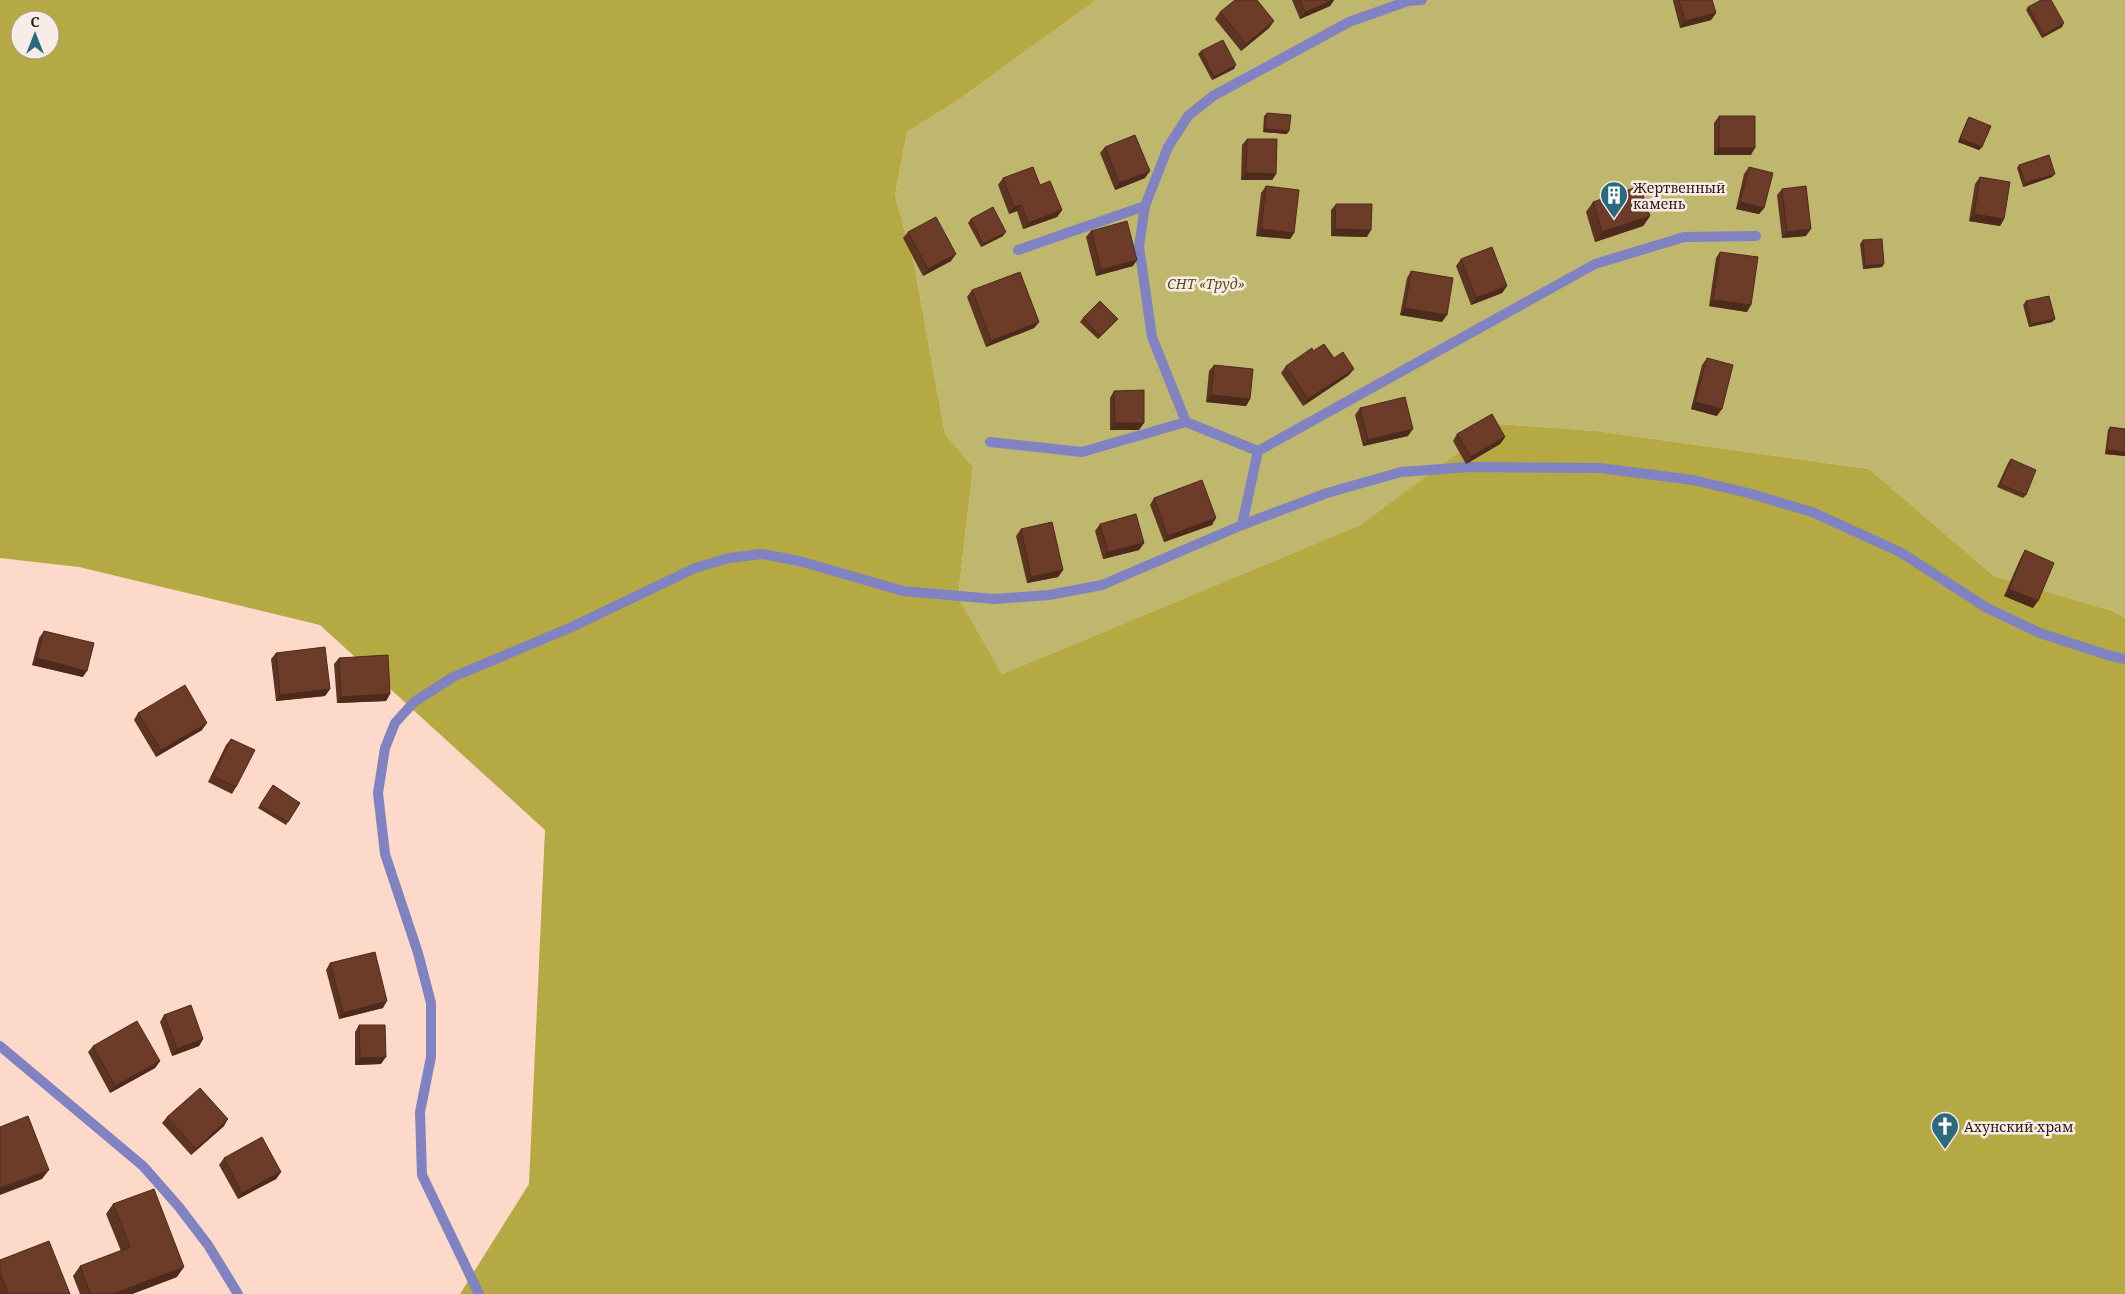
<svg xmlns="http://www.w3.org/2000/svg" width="2125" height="1294" font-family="'Noto Serif',serif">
<rect width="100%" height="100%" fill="#fdd9ca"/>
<!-- green -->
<path fill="#bfb76d" d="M 1096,0 L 2125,0 L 2125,618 L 2113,611 L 1994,576 L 1869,469 L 1596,431 L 1499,424 L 1360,525 L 1002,674 L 958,597 L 973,467 L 945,434 L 914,264 L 895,195 L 907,132 L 958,100 Z"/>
<!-- forest -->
<path fill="#b4a942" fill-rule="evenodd" d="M 0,0 L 1096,0 L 958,100 L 907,132 L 895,195 L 914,264 L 945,434 L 973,467 L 958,597 L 1002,674 L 1360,525 L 1498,424 L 1596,431 L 1869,469 L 1994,576 L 2113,611 L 2125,618 L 2125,1294 L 460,1294 L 529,1184 L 545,830 L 320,625 L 79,567 L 0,558 ZM 20,20 L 50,20 L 50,50 L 20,50 Z"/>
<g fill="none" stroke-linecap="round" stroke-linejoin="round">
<!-- lane -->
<path stroke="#8182c2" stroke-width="10" d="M 1018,250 L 1145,206
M 1186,422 L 1152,337 L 1139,246 L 1145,206 L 1168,147 L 1188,116 L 1213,96 L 1349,22 L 1408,1 L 1422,0
M 990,442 L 1082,452 L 1186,422 L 1258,451 L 1595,264 L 1684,237 L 1756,236
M 1242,525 L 1258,451"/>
<!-- street -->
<path stroke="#8182c2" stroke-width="10" d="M 0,1046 L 143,1166 L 179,1207 L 208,1245 L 238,1294
M 479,1294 L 422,1175 L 420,1112 L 431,1057 L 431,1003 L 418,953 L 385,854 L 378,793 L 385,748 L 395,723 L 414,702 L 453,677 L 574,626 L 695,568 L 729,558 L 762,554 L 799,561 L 903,591 L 994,599 L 1049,595 L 1102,585 L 1242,525 L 1327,493 L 1401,472 L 1469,467 L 1600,468 L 1693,480 L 1748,493 L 1812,512 L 1900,552 L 1987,608 L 2040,633 L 2107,655 L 2125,659"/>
</g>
<!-- wall -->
<path fill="#5d3422" d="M 1292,0 L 1334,0 L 1330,6 L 1300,19 Z
M 1673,0 L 1712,0 L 1716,13 L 1711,20 L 1680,28 L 1673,1 Z
M 2028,7 L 2062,27 L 2042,38 L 2026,10 Z
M 1220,12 L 1274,21 L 1269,28 L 1241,51 L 1215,19 Z
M 1201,51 L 1234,69 L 1212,80 L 1198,54 Z
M 1267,113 L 1287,134 L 1263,132 L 1264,116 Z
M 1719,116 L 1751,155 L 1714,155 L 1714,123 Z
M 1969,117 L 1982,147 L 1979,150 L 1958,142 L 1967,120 Z
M 1247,139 L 1276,174 L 1272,180 L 1241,180 L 1242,145 Z
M 1105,147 L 1145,178 L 1115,190 L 1100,153 Z
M 2019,165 L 2052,177 L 2023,187 L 2017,168 Z
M 1749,167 L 1764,208 L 1759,214 L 1736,209 L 1744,174 Z
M 1980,177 L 2004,219 L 2000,226 L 1969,221 L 1975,184 Z
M 1003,178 L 1040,185 L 1062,210 L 1057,217 L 1023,229 L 1017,211 L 1009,214 L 998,185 Z
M 1266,186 L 1294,233 L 1290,239 L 1256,236 L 1261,193 Z
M 1782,189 L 1806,236 L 1782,238 L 1777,195 Z
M 1593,202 L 1650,216 L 1643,226 L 1595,242 L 1586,212 Z
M 1336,204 L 1367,237 L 1331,236 L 1331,210 Z
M 971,219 L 1003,236 L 981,247 L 968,223 Z
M 1091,231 L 1133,266 L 1096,276 L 1086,237 Z
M 908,232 L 951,261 L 923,276 L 903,238 Z
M 1863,240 L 1882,267 L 1863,269 L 1860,244 Z
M 1720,252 L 1747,312 L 1709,306 L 1716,258 Z
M 1461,259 L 1507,286 L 1502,293 L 1471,305 L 1456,266 Z
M 1411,271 L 1442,322 L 1400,315 L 1407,278 Z
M 972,290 L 1039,322 L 1034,328 L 986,347 L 967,297 Z
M 2026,301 L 2052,322 L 2029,327 L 2023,305 Z
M 1083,318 L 1115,322 L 1098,339 L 1080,322 Z
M 1313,351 L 1334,358 L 1349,375 L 1303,406 L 1281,373 L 1286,366 Z
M 1707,358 L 1717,416 L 1691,409 L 1702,365 Z
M 1214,365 L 1250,399 L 1246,406 L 1206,402 L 1209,371 Z
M 1114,391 L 1139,430 L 1110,430 L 1110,398 Z
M 1360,408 L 1408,436 L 1363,446 L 1355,415 Z
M 2110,427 L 2125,429 L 2125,456 L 2105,454 L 2108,430 Z
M 1457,434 L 1505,437 L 1500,444 L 1466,464 L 1453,441 Z
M 2011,459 L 2026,495 L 2023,498 L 1997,487 L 2008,463 Z
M 1154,498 L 1212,525 L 1164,542 L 1150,505 Z
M 1100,524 L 1144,543 L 1139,550 L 1103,559 L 1095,531 Z
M 1021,529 L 1063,570 L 1058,577 L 1027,583 L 1016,536 Z
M 2025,550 L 2033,608 L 2004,596 L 2021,557 Z
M 44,631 L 83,677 L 32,665 L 39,638 Z
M 276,653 L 330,689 L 325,696 L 276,701 L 271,659 Z
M 339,658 L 390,694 L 386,701 L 337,703 L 334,664 Z
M 138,713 L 202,730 L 156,757 L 134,720 Z
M 231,739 L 236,787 L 232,794 L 208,782 L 226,745 Z
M 273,785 L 300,803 L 286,825 L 258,808 Z
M 330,963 L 383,1008 L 339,1019 L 326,970 Z
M 164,1015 L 203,1039 L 199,1046 L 172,1056 L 160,1022 Z
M 359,1025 L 381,1064 L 355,1065 L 355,1032 Z
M 93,1046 L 160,1061 L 155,1068 L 110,1093 L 88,1052 Z
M 167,1117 L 224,1126 L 191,1155 L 162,1123 Z
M 224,1158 L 281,1172 L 276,1179 L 238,1199 L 219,1165 Z
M 113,1204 L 177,1277 L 132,1294 L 80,1294 L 73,1276 L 80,1266 L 121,1251 L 106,1214 Z
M 0,1260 L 70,1294 L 0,1294 Z"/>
<!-- shaded-wall -->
<path fill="#4c2a1c" d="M 1333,0 L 1334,0 L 1330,6 L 1300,19 L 1305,12 Z
M 1716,13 L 1711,20 L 1680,28 L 1685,21 Z
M 1274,21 L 1269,28 L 1241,51 L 1246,44 Z
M 2064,23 L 2062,27 L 2042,38 L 2044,35 Z
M 1236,65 L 1234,69 L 1212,80 L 1214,77 Z
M 1265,129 L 1289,131 L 1287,134 L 1263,132 Z
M 1960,138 L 1982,147 L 1979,150 L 1958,142 Z
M 1719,148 L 1755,148 L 1751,155 L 1714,155 Z
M 1150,171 L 1145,178 L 1115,190 L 1119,183 Z
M 1246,173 L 1276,174 L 1272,180 L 1241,180 Z
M 2055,174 L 2052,177 L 2023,187 L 2025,183 Z
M 1740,202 L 1764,208 L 1759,214 L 1736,209 Z
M 1022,205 L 1017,211 L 1009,214 L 1014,207 Z
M 1062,210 L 1057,217 L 1023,229 L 1028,223 Z
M 1974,214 L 2004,219 L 2000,226 L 1969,221 Z
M 1650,216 L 1643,226 L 1595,242 L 1602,232 Z
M 1261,229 L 1294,233 L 1290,239 L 1256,236 Z
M 1335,229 L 1371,230 L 1367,237 L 1331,236 Z
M 1811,229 L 1806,236 L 1782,238 L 1787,232 Z
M 1006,232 L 1003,236 L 981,247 L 983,244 Z
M 956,254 L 951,261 L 923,276 L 928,269 Z
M 1137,260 L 1133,266 L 1096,276 L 1101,270 Z
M 1884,264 L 1882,267 L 1863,269 L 1865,266 Z
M 1507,286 L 1502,293 L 1471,305 L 1476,298 Z
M 1713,300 L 1751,305 L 1747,312 L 1709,306 Z
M 1405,308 L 1447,315 L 1442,322 L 1400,315 Z
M 1118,319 L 1098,339 L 1100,336 Z
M 2055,319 L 2052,322 L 2029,327 L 2031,324 Z
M 1039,322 L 1034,328 L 986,347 L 991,341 Z
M 1354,369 L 1349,375 L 1303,406 L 1308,399 Z
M 1211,395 L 1250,399 L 1246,406 L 1206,402 Z
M 1695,402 L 1722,409 L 1717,416 L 1691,409 Z
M 1115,423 L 1144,423 L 1139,430 L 1110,430 Z
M 1413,429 L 1408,436 L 1363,446 L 1368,440 Z
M 1505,437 L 1500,444 L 1466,464 L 1471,457 Z
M 2107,450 L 2125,452 L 2125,456 L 2105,454 Z
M 1216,518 L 1212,525 L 1164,542 L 1168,536 Z
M 1144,543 L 1139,550 L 1103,559 L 1108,552 Z
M 1063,570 L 1058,577 L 1027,583 L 1031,577 Z
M 2009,589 L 2038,601 L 2033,608 L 2004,596 Z
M 37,658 L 87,671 L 83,677 L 32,665 Z
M 330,689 L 325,696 L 276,701 L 280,695 Z
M 390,694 L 386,701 L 337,703 L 341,697 Z
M 207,723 L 202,730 L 156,757 L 161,750 Z
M 387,1001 L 383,1008 L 339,1019 L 343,1013 Z
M 203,1039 L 199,1046 L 172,1056 L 177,1049 Z
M 386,1057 L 381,1064 L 355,1065 L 360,1058 Z
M 160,1061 L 155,1068 L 110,1093 L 115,1086 Z
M 228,1119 L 224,1126 L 191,1155 L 196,1149 Z
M 49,1170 L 42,1179 L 0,1195 L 0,1188 Z
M 281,1172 L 276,1179 L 238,1199 L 242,1193 Z
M 184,1267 L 177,1277 L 132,1294 L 113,1294 Z"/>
<!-- building -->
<path fill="#6c3c28" stroke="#4c2a1c" d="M 1235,0 L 1257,0 L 1274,21 L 1246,44 L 1220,12 Z
M 1300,0 L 1333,0 L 1305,12 Z
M 1679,0 L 1712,0 L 1716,13 L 1685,21 Z
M 2041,0 L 2051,0 L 2064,23 L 2044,35 L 2028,7 Z
M 1223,40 L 1236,65 L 1214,77 L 1201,51 Z
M 1267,113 L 1291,115 L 1289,131 L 1265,129 Z
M 1719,116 L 1755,116 L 1755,148 L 1719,148 Z
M 1969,117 L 1991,126 L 1982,147 L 1960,138 Z
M 1135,135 L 1150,171 L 1119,183 L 1105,147 Z
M 1247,139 L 1277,139 L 1276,174 L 1246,173 Z
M 2049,155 L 2055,174 L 2025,183 L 2019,165 Z
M 1033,167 L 1040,185 L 1050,181 L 1062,210 L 1028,223 L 1022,205 L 1014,207 L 1003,178 Z
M 1749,167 L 1773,173 L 1764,208 L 1740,202 Z
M 1980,177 L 2010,182 L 2004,219 L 1974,214 Z
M 1266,186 L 1299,190 L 1294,233 L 1261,229 Z
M 1640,186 L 1650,216 L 1602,232 L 1593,202 Z
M 1806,186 L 1811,229 L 1787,232 L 1782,189 Z
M 1336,204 L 1372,204 L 1371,230 L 1335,229 Z
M 993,207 L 1006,232 L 983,244 L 971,219 Z
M 936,217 L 956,254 L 928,269 L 908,232 Z
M 1127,221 L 1137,260 L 1101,270 L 1091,231 Z
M 1882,239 L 1884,264 L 1865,266 L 1863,240 Z
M 1492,247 L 1507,286 L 1476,298 L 1461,259 Z
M 1720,252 L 1758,257 L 1751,305 L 1713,300 Z
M 1411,271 L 1453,278 L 1447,315 L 1405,308 Z
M 1020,272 L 1039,322 L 991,341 L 972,290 Z
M 2049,296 L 2055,319 L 2031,324 L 2026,301 Z
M 1100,301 L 1118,319 L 1100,336 L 1083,318 Z
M 1324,344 L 1334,358 L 1343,352 L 1354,369 L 1308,399 L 1286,366 L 1312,348 L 1313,351 Z
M 1707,358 L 1733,365 L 1722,409 L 1695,402 Z
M 1214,365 L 1253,369 L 1250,399 L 1211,395 Z
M 1144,390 L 1144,423 L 1115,423 L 1114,391 Z
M 1405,397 L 1413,429 L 1368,440 L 1360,408 Z
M 1492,414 L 1505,437 L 1471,457 L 1457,434 Z
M 2110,427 L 2125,429 L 2125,452 L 2107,450 Z
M 2011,459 L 2036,470 L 2026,495 L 2000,484 Z
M 1202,480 L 1216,518 L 1168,536 L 1154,498 Z
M 1136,514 L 1144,543 L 1108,552 L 1100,524 Z
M 1052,522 L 1063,570 L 1031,577 L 1021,529 Z
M 2025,550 L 2054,563 L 2038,601 L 2009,589 Z
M 44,631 L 94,643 L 87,671 L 37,658 Z
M 325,647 L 330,689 L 280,695 L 276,653 Z
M 388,655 L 390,694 L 341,697 L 339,658 Z
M 185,685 L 207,723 L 161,750 L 138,713 Z
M 231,739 L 255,750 L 236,787 L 213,776 Z
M 273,785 L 300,803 L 288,822 L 260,805 Z
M 375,952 L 387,1001 L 343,1013 L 330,963 Z
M 191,1005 L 203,1039 L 177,1049 L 164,1015 Z
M 137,1021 L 160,1061 L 115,1086 L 93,1046 Z
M 359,1025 L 385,1025 L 386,1057 L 360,1058 Z
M 200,1088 L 228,1119 L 196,1149 L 167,1117 Z
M 28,1116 L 49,1170 L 0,1188 L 0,1127 Z
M 262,1137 L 281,1172 L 242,1193 L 224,1158 Z
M 154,1189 L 184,1267 L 113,1294 L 90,1294 L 80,1266 L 130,1247 L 113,1204 Z
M 49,1241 L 70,1294 L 8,1294 L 0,1273 L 0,1260 Z"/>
<!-- icons -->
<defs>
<g id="building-pin" transform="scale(1.4375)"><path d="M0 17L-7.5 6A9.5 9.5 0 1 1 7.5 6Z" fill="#2a697e" stroke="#f8ece7"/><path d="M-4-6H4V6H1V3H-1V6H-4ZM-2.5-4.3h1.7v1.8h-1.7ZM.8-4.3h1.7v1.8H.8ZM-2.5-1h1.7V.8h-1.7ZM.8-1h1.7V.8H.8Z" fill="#fff"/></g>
<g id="church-pin" transform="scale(1.4375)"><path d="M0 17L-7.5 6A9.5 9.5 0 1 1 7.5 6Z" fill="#2a697e" stroke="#f8ece7"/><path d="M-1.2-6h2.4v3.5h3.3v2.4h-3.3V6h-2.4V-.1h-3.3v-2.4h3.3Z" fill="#fff"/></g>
</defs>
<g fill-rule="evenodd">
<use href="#building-pin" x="1614" y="195"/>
<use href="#church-pin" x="1945" y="1126"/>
</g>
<g text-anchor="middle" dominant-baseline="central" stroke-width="5" stroke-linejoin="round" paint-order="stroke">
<!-- poi labels -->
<g font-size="14" fill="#311c13" stroke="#f8ece7" text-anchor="start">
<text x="1633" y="187">Жертвенный<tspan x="1633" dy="16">камень</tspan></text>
<text x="1964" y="1126">Ахунский храм</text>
</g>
<!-- park labels -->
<g font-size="14" font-style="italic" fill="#57511b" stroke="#f8ece7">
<text x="1206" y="283">СНТ «Труд»</text>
</g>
</g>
<!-- north arrow -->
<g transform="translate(35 35)"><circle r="24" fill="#f8ece7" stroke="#a89992"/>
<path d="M0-4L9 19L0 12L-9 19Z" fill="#2a697e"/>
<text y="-8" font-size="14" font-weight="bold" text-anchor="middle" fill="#311c13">С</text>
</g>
</svg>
